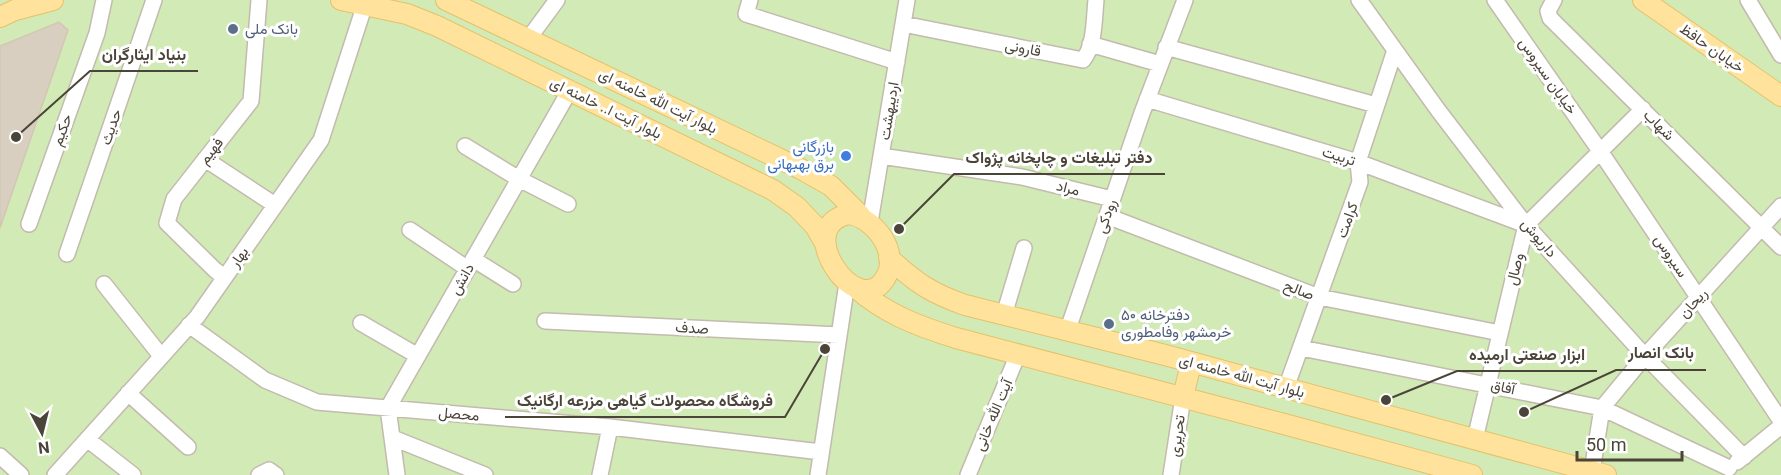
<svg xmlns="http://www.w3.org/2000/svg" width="1781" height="475" font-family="Roboto,Vazirmatn,sans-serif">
<rect width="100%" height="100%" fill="#f6f3ec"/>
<!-- green -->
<path fill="#d2eab5" d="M 0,0 L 1781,0 L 1781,475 L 0,475 Z"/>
<!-- building -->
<path fill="#d8cfc1" stroke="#d3c7b4" stroke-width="1.5" d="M 59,22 L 68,30 L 0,228 L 0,46 Z"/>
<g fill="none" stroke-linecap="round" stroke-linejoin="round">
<!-- minor casing -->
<g stroke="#c2bbae" stroke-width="18">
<path id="minor" d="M 750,0 L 746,14 L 897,62
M 1359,0 L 1438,110 L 1526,225 L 1645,356 L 1744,457
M 1495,0 L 1600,151 L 1781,421
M 1554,0 L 1548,11 L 1550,18 L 1781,247
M 1748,0 L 1781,55
M 903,24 L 1083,60 C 1095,46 1094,18 1096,0
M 529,38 L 557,0
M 1090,44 L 1160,64
M 1166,47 L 1376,105
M 1147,99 L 1358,162 L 1526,225
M 465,146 L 519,179 L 568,204
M 881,156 L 1022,177 L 1112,199
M 205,159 L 275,205
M 1107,216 L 1319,297 L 1500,333
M 870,222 L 907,0
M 29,224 L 97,33 L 104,0
M 410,230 L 468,269
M 67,254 L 154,0
M 473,259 L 513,284
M 224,277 L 215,270 L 167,223 L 174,199 L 251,101 L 259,0
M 104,284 L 161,356
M 1004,315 L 1024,248
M 545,321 L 839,335
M 361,323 L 418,356
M 189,325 L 265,380 L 317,402 L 610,427 L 821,452
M 1067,332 L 1142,113 L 1185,0
M 1301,348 L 1602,408 L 1729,468
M 1286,388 L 1360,182 L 1358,162 L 1395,50
M 128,393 L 188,447
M 393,438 L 485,475
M 87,439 L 133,475
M 1475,439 L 1526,225 L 1643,109
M 0,456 L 21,475
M 1737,462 L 1781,426
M 1592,471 L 1602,408 L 1645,356 L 1781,206
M 55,475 L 197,317 L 321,140 L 365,4
M 259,475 L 269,470 L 276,475
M 397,475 L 388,408 L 570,90
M 600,475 L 610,427
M 818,475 L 847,283
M 968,475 L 1018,354
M 1171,475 L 1183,397"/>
</g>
<!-- major casing -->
<g stroke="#e6c16a" stroke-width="22">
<path id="major" d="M 341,0 L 407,14 L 437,26 L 773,190 L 797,207 L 815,226 L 826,245
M 446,0 L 801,169 L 831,186 L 860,215
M 1643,0 L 1781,96
M 0,17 L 15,10 L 53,0
M 849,214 C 875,218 902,254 884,280 C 857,321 790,226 849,214 Z
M 889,258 C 916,283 931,293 965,305 L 1165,355 L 1606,475
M 855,287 C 885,314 918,326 956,338 L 1284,424 L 1472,475
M 1183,397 L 1191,363"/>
</g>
<!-- minor -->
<use href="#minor" stroke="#fff" stroke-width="15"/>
<!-- major -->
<use href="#major" stroke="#ffe39c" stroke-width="20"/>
</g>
<!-- markers -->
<g fill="#5c6f8a" stroke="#fff" stroke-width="2">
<circle cx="233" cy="29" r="6"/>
<circle cx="1109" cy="324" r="6"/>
</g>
<circle fill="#3f7fe0" stroke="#fff" stroke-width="2" cx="846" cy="156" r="6"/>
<g text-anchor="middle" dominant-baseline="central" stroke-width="6" stroke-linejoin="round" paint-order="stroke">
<!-- service labels -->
<g font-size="15" fill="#4e5e75" stroke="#fff" text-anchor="start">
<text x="245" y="29">بانک ملی</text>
<text x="1121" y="315">دفترخانه ۵۰<tspan x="1121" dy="17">خرمشهر وفامطوری</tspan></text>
</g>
<!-- street labels -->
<g font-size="15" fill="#4b4439" stroke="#fff">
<text transform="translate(1023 48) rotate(11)">قارونی</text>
<text transform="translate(1712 48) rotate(35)">خیابان حافظ</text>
<text transform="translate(1548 76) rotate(55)">خیابان سیروس</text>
<text transform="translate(658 101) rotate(26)">بلوار آیت الله خامنه ای</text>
<text transform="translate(606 108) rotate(26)">بلوار آیت ا.. خامنه ای</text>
<text transform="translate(889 111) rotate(-81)">اردیبهشت</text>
<text transform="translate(1659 125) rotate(45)">شهاب</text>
<text transform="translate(111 127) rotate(-71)">حدیث</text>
<text transform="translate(62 130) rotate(-70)">حکیم</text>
<text transform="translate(211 151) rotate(-52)">فهیم</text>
<text transform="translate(1339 156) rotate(17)">تربیت</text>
<text transform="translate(1068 188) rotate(14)">مراد</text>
<text transform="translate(1106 216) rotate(-71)">رودکی</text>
<text transform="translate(1347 220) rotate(-70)">کرامت</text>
<text transform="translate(1539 238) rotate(49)">داریوش</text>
<text transform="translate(1671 256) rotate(56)">سیروس</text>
<text transform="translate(239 257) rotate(-55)">بهار</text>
<text transform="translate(1515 269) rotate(-76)">وصال</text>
<text transform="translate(462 279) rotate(-60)">دانش</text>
<text transform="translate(1299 290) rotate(21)">صالح</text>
<text transform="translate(1693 303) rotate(-48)">ریحان</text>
<text transform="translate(692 328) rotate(3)">صدف</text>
<text transform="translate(1242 376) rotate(15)">بلوار آیت الله خامنه ای</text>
<text transform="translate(1503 387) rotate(12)">آفاق</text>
<text transform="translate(459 414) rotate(5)">محصل</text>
<text transform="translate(993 415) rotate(-67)">آیت الله خانی</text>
<text transform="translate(1177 436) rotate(-82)">تحریری</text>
</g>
<!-- shop labels -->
<g font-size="15" fill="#366cbe" stroke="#fff" text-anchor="end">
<text x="834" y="147">بازرگانی<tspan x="834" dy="17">برق بهبهانی</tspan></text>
</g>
</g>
<!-- callouts -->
<path fill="none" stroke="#4b4439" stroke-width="2" d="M16 137L90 71H198M899 229L954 174H1165M1524 412L1616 370H1706M1386 400L1457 371H1597M825 349L785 417H505"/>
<g fill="#4b4439" stroke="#fff" stroke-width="2">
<circle cx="16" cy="137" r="6"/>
<circle cx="899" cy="229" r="6"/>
<circle cx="1524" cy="412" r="6"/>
<circle cx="1386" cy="400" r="6"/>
<circle cx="825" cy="349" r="6"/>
</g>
<g font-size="16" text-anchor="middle" font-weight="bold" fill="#4b4439" stroke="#fff" stroke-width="6" stroke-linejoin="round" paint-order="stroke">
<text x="144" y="60">بنیاد ایثارگران</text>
<text x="1059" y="163">دفتر تبلیغات و چاپخانه پژواک</text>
<text x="1661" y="358">بانک انصار</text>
<text x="1527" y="360">ابزار صنعتی ارمیده</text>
<text x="645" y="406">فروشگاه محصولات گیاهی مزرعه ارگانیک</text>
</g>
<!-- north arrow -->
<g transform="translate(42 433) rotate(173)" stroke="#ffffff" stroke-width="4.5" paint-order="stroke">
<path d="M0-4.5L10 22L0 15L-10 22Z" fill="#4b4439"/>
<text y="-9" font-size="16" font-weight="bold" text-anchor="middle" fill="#4b4439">N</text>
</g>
<!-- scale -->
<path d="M1577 451v9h105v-9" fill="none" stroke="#4b4439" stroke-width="3"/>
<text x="1586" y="451" font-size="18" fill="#4b4439" stroke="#ffffff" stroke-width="4.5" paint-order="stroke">50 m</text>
</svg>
